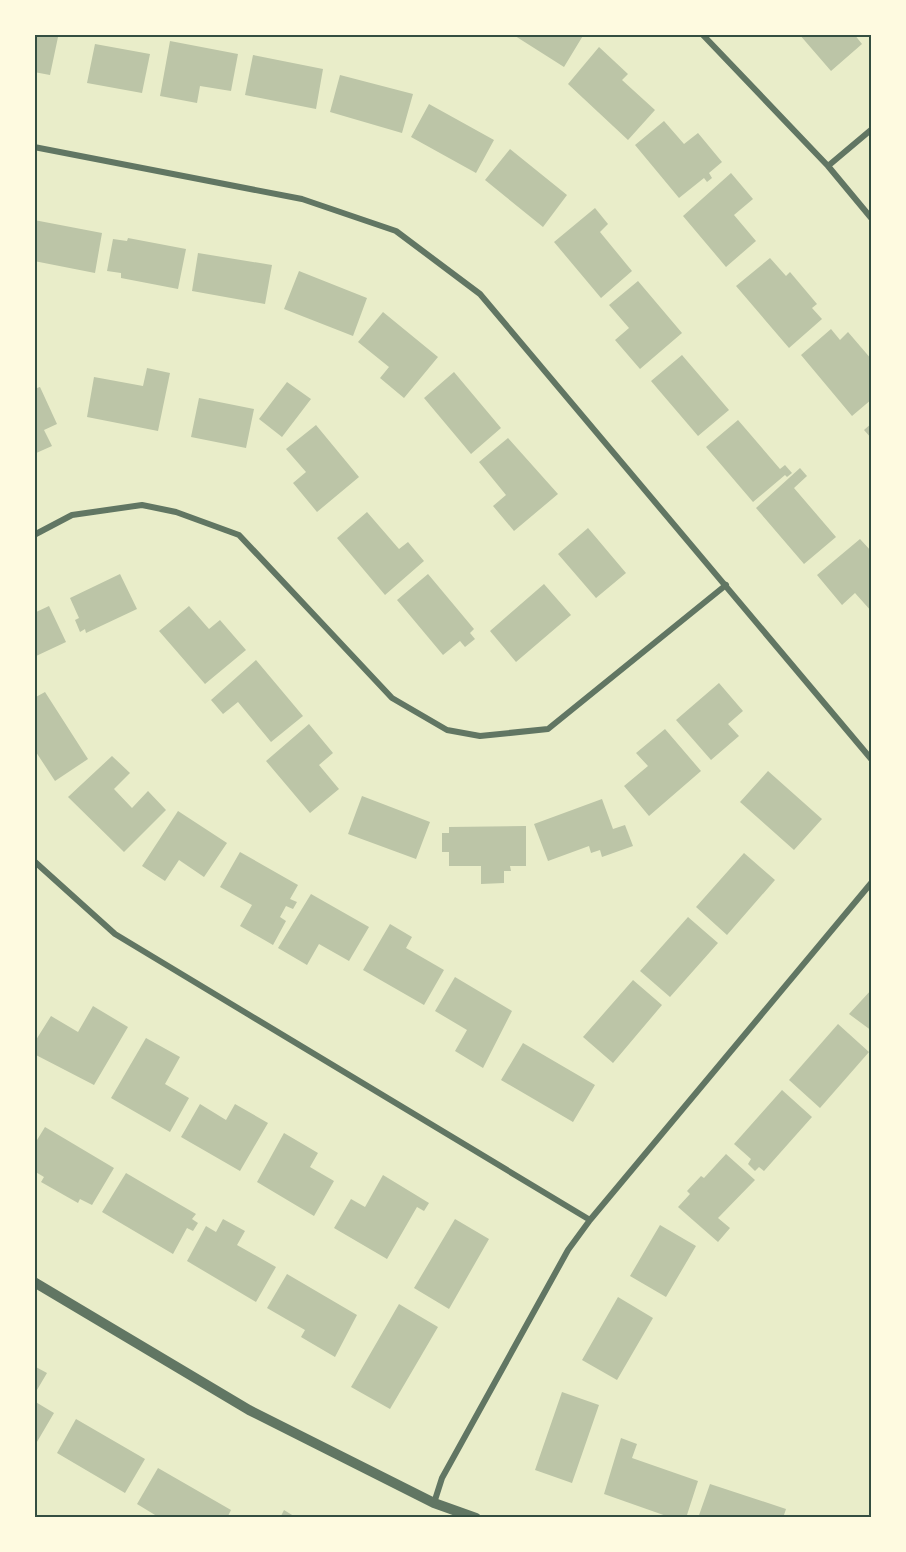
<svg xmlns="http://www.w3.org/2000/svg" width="906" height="1552" font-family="'Open Sans',sans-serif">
<rect width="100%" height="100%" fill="#e9edc9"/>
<!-- building -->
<path fill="#bcc5a7" d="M 34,34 L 58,37 L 50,75 L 34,72 Z
M 512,34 L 584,34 L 564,67 Z
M 799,34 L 854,34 L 862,44 L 831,71 Z
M 170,41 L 238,54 L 231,91 L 200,86 L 197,103 L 160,96 Z
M 95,44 L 150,54 L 142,93 L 87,83 Z
M 599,47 L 628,74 L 622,80 L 655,110 L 628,140 L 568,84 Z
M 253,55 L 323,69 L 316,109 L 245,95 Z
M 340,75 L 413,94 L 402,133 L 330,112 Z
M 429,104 L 494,140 L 476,173 L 411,137 Z
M 664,121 L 684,144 L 698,133 L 722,162 L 709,173 L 712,178 L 707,182 L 704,178 L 679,198 L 635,145 Z
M 510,149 L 567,195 L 543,227 L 485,180 Z
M 731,173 L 753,199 L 734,215 L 756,241 L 726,267 L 683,216 Z
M 595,208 L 608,224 L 600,232 L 632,271 L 601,298 L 554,242 Z
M 34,220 L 102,233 L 95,273 L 34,261 Z
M 128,238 L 186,249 L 178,289 L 121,278 L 121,273 L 107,271 L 113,239 L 127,241 Z
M 198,253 L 272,265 L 265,304 L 192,291 Z
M 770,258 L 786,276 L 790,272 L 817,304 L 812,308 L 822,319 L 789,348 L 736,286 Z
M 299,271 L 367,298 L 353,336 L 284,309 Z
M 638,281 L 682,333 L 640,369 L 615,340 L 629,328 L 609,305 Z
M 383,312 L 438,357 L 404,398 L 380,378 L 389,367 L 358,342 Z
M 831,329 L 840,340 L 848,332 L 872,360 L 872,399 L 852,416 L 801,355 Z
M 682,355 L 729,410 L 698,436 L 651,381 Z
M 147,368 L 170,373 L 158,431 L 87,417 L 94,377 L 143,386 Z
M 454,372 L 501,428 L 471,454 L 424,398 Z
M 287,382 L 311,399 L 282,437 L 259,419 Z
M 40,387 L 57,424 L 44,430 L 52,446 L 34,454 L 34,389 Z
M 199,398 L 254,409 L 246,448 L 191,437 Z
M 738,420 L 780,469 L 785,465 L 792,473 L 787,477 L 785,475 L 753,502 L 706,447 Z
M 872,423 L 872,439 L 864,430 Z
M 316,425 L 359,477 L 317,512 L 293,483 L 306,472 L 286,449 Z
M 508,438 L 558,494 L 514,531 L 493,506 L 506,495 L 479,462 Z
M 800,468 L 807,476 L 794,488 L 836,537 L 804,564 L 756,508 Z
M 367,512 L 399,549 L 408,542 L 424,561 L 385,595 L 337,538 Z
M 588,528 L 626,573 L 596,598 L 558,554 Z
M 860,539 L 872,552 L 872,612 L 855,593 L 842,605 L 817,575 Z
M 120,574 L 137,609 L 86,633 L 85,629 L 80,632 L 75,620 L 79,618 L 70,598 Z
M 428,574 L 474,629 L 470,633 L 475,639 L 465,647 L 460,641 L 443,655 L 397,600 Z
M 544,584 L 571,615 L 516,662 L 490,631 Z
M 49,606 L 66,642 L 34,657 L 34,613 Z
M 189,606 L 209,629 L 220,620 L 246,650 L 205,684 L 159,631 Z
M 256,660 L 303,716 L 271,742 L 238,702 L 223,714 L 211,700 Z
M 719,683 L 743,711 L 728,724 L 739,736 L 711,760 L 676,720 Z
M 45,692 L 88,759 L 55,781 L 34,749 L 34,698 Z
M 309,724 L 333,753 L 319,765 L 339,789 L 310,813 L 266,761 Z
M 665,729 L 701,771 L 649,816 L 624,786 L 648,766 L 636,753 Z
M 112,756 L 130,773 L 114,789 L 132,808 L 148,791 L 166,810 L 124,852 L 68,797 Z
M 768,771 L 822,819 L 794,850 L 740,802 Z
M 362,796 L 430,822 L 416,859 L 348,834 Z
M 602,799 L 613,829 L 625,825 L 633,846 L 602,857 L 600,850 L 591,853 L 589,846 L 548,861 L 534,824 Z
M 178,811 L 227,843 L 204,877 L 179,860 L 165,881 L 142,866 Z
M 526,826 L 526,866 L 510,866 L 511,871 L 504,871 L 504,883 L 481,884 L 481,866 L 449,866 L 449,852 L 442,852 L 442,833 L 449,833 L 449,827 Z
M 240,852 L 298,885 L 290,899 L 297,902 L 293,909 L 286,906 L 280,917 L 286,921 L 273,945 L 240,926 L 252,905 L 220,887 Z
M 744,853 L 775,880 L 727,935 L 696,907 Z
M 311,894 L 369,927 L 349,961 L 319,944 L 307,965 L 278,948 Z
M 688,917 L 718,943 L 670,997 L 640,971 Z
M 390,924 L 412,937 L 406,948 L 444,970 L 424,1005 L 363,970 Z
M 455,977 L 512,1011 L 483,1068 L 455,1051 L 467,1030 L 435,1011 Z
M 633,980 L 662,1005 L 613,1063 L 583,1037 Z
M 872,989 L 872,1031 L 849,1014 Z
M 93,1006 L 128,1027 L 94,1085 L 34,1054 L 34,1043 L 51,1016 L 78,1032 Z
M 838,1024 L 869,1052 L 820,1108 L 789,1080 Z
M 146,1038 L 180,1057 L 165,1084 L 189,1098 L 170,1132 L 111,1098 Z
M 523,1043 L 595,1085 L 573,1122 L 501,1080 Z
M 782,1090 L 812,1117 L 764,1171 L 759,1167 L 755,1171 L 748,1164 L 751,1159 L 734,1144 Z
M 200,1104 L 226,1120 L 235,1104 L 268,1123 L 240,1171 L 181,1137 Z
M 45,1127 L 114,1168 L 92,1205 L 80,1199 L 78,1203 L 41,1182 L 44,1177 L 34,1171 L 34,1138 L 37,1140 Z
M 284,1133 L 318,1153 L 310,1167 L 334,1181 L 314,1216 L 257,1182 Z
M 726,1154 L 755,1180 L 718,1218 L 730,1228 L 718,1242 L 678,1207 L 690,1194 L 687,1191 L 701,1176 L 704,1178 Z
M 126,1173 L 196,1214 L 192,1219 L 198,1223 L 193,1231 L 187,1228 L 173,1254 L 102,1212 Z
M 383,1175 L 429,1203 L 424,1211 L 417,1207 L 387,1259 L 334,1228 L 351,1199 L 365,1207 Z
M 223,1219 L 245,1231 L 237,1245 L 276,1267 L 256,1302 L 187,1261 L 206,1226 L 216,1232 Z
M 455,1219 L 489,1239 L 449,1309 L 414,1288 Z
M 660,1225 L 696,1246 L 666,1297 L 630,1276 Z
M 287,1274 L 357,1315 L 335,1357 L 301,1337 L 305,1330 L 267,1308 Z
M 618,1297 L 653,1318 L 617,1380 L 582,1360 Z
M 399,1304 L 438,1327 L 390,1409 L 351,1387 Z
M 34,1366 L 47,1373 L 34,1395 Z
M 562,1392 L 599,1405 L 572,1483 L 535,1470 Z
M 34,1401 L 54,1413 L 34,1447 Z
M 76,1419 L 145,1459 L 125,1493 L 57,1453 Z
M 621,1438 L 637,1444 L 632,1458 L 698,1481 L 686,1518 L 672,1518 L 604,1494 Z
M 158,1468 L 231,1510 L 227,1518 L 160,1518 L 137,1504 Z
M 710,1484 L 786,1509 L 783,1518 L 698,1518 Z
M 284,1510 L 297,1518 L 280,1518 Z"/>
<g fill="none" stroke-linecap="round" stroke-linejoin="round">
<!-- minor -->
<path stroke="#617663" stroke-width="6" d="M 702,34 L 828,166 L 872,219
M 34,147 L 302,199 L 396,231 L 480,294 L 872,760
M 828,166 L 872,129
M 34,535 L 72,515 L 142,505 L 176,512 L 239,535 L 392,698 L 447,730 L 480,736 L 548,729 L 726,585
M 34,861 L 115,934 L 590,1220
M 434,1503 L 442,1478 L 568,1250 L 590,1220 L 872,882"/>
<!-- tertiary -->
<path stroke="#617663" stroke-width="10" d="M 34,1282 L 249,1410 L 434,1503 L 476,1518"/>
</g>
<!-- border -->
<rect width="906" height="1552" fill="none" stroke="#fefae0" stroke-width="72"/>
<rect x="36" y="36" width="834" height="1480" fill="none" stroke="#344e41" stroke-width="2"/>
</svg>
